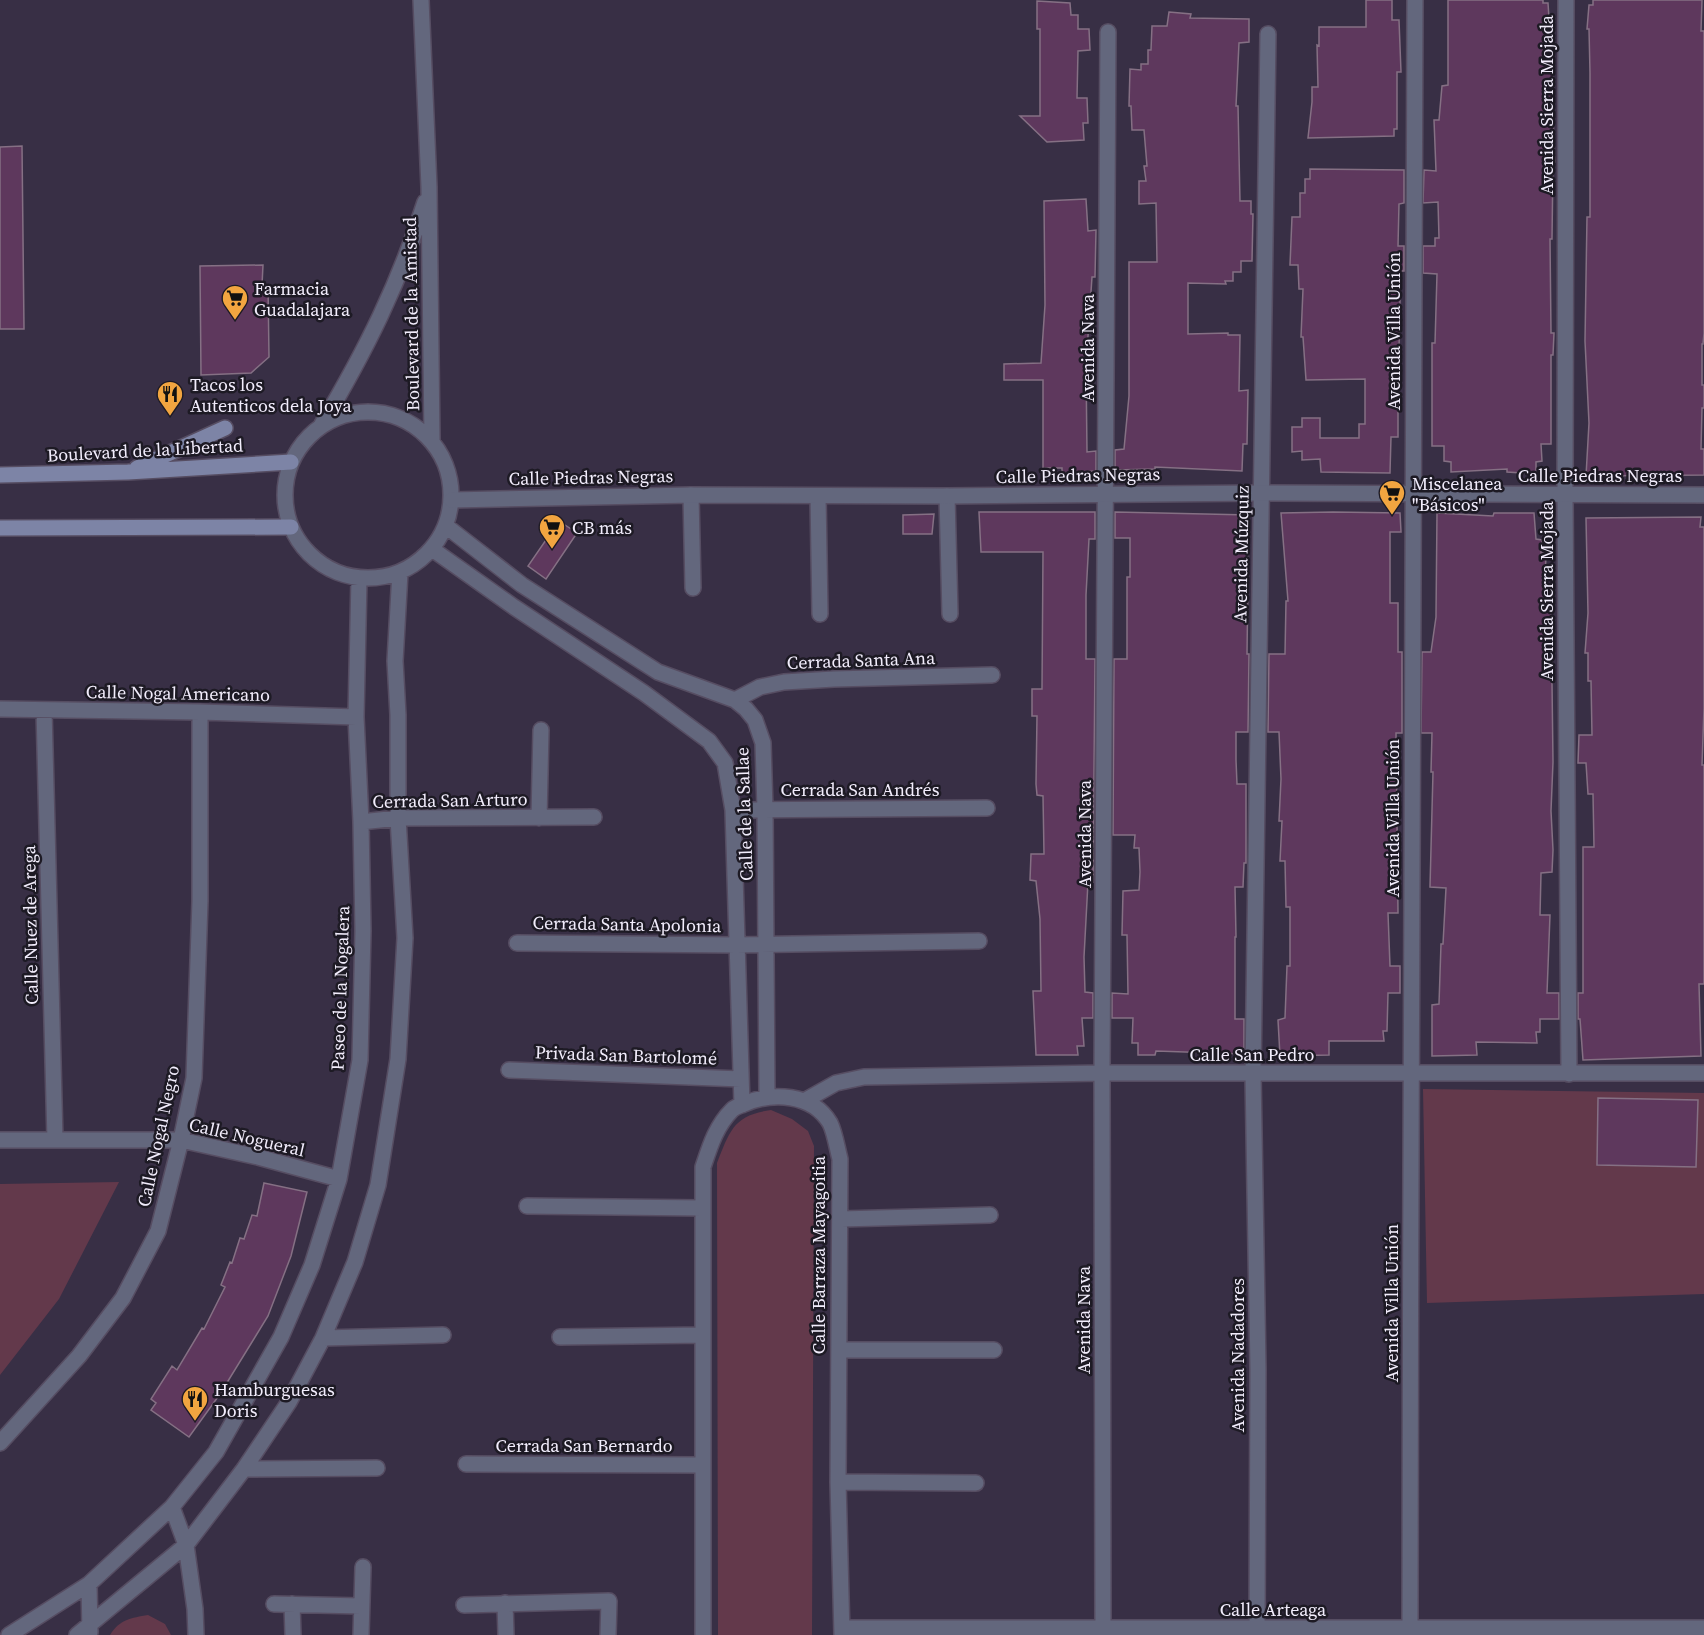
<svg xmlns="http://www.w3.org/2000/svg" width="1704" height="1635" font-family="'Source Serif 4',serif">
<rect width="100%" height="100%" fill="#382f45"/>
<!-- green -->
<path fill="#63394b" d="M 1423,1089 L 1704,1093 L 1704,1294 L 1427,1303 Z
M 771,1110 L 792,1119 L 808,1131 L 814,1146 L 812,1635 L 718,1635 L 717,1163 C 730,1130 734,1115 771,1110 Z
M 119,1182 L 59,1299 L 0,1375 L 0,1184 Z
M 148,1615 L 165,1624 L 171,1635 L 110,1635 C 120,1619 131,1618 148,1615 Z"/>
<!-- building -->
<path fill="#5e385d" stroke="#857084" stroke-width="1.5" d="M 1366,0 L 1392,0 L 1392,20 L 1399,20 L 1401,72 L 1397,72 L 1397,129 L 1394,129 L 1394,136 L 1308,138 L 1312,102 L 1312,87 L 1318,87 L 1317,45 L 1319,46 L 1319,27 L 1366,27 Z
M 1448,0 L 1543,0 L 1543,3 L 1548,3 L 1554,95 L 1552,95 L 1555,162 L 1553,162 L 1552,239 L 1550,239 L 1551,333 L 1554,333 L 1553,355 L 1551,355 L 1551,444 L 1541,444 L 1542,461 L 1536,462 L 1536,474 L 1507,472 L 1507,469 L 1451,472 L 1451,462 L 1444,461 L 1444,446 L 1432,446 L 1432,343 L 1435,343 L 1437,274 L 1423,273 L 1423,246 L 1435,246 L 1435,238 L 1439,238 L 1438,202 L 1423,203 L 1424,170 L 1436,171 L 1434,120 L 1439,120 L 1442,86 L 1448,85 Z
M 1593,0 L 1702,0 L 1701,31 L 1704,31 L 1704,333 L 1703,344 L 1702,344 L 1702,385 L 1704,385 L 1704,408 L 1702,408 L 1701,449 L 1704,449 L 1704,475 L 1586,476 L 1589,423 L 1585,341 L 1587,217 L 1590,217 L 1590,73 L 1589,29 L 1587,29 L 1589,5 L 1593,5 Z
M 1037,1 L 1070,3 L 1071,15 L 1078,15 L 1078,29 L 1089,29 L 1090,50 L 1078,51 L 1077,98 L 1087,98 L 1088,123 L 1083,123 L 1084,140 L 1047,142 L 1020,116 L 1040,116 L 1040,29 L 1037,29 Z
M 1169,12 L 1191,14 L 1190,18 L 1249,19 L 1249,42 L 1239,43 L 1236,106 L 1238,106 L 1240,201 L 1251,201 L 1251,214 L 1253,214 L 1252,261 L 1241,261 L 1241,272 L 1233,272 L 1233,281 L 1225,281 L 1226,284 L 1188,283 L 1188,334 L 1228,333 L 1228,335 L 1240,335 L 1239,391 L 1248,390 L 1247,444 L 1243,444 L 1242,471 L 1155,467 L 1155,469 L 1115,470 L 1115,450 L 1124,449 L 1129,396 L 1129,262 L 1157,262 L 1156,203 L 1139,204 L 1139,181 L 1146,181 L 1144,166 L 1147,166 L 1144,130 L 1132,130 L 1131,106 L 1129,106 L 1130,69 L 1141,70 L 1141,64 L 1148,64 L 1148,50 L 1151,50 L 1152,26 L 1167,26 Z
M 22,146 L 24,329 L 0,329 L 0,147 Z
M 1310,169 L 1404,170 L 1404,203 L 1399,204 L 1398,246 L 1404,246 L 1404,271 L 1401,271 L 1400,297 L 1399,352 L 1391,352 L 1393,407 L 1398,407 L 1398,437 L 1391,437 L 1390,473 L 1321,472 L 1320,459 L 1302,460 L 1302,451 L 1292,452 L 1292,427 L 1302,427 L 1302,418 L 1320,418 L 1320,438 L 1359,438 L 1359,424 L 1365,424 L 1365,379 L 1306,380 L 1303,337 L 1301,337 L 1303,289 L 1299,289 L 1298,265 L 1290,265 L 1292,217 L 1300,217 L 1300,193 L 1305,193 L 1305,179 L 1310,179 Z
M 1086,199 L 1088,231 L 1096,230 L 1095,277 L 1092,277 L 1086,366 L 1087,452 L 1096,451 L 1096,471 L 1062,473 L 1062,468 L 1043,468 L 1043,380 L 1004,380 L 1004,364 L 1041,363 L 1045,305 L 1044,201 Z
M 263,265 L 262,285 L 268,285 L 269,357 L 251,373 L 201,375 L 200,266 Z
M 979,512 L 1095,512 L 1095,539 L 1089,539 L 1086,595 L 1086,659 L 1095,659 L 1093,882 L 1088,882 L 1084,957 L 1085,992 L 1093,993 L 1093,1018 L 1082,1018 L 1084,1046 L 1077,1046 L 1078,1055 L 1036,1055 L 1033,991 L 1041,991 L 1040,919 L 1036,881 L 1030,880 L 1031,854 L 1044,854 L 1043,796 L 1037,795 L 1036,784 L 1037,716 L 1032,716 L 1032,689 L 1042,689 L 1043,552 L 981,552 Z
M 1115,512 L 1249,515 L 1247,577 L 1248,577 L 1247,654 L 1249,654 L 1248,732 L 1236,732 L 1236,760 L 1237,784 L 1246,784 L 1246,863 L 1244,863 L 1243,887 L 1235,887 L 1236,937 L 1235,937 L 1235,1019 L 1244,1019 L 1244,1054 L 1156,1051 L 1155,1055 L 1138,1055 L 1138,1043 L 1132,1043 L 1133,1018 L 1112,1018 L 1112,993 L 1128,994 L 1127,935 L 1122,935 L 1123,891 L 1139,890 L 1140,872 L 1139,848 L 1134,848 L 1135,835 L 1113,835 L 1114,659 L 1127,659 L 1127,577 L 1130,577 L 1130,538 L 1115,538 Z
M 1333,512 L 1400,513 L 1401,532 L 1390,532 L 1390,603 L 1398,603 L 1398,652 L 1402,652 L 1402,733 L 1396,733 L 1398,913 L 1388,913 L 1390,966 L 1400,966 L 1400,993 L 1388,993 L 1387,1031 L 1383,1031 L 1384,1041 L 1329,1041 L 1329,1055 L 1280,1056 L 1278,1020 L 1285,1018 L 1287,966 L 1290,966 L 1290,907 L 1286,907 L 1285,861 L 1280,861 L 1282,821 L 1279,821 L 1281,779 L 1279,732 L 1268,732 L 1269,654 L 1285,654 L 1286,601 L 1288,601 L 1281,513 Z
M 1437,513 L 1493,516 L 1494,513 L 1534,513 L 1536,539 L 1542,540 L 1541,553 L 1546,553 L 1545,586 L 1549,586 L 1548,603 L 1551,603 L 1553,762 L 1551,811 L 1553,850 L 1552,872 L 1541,873 L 1540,915 L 1550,915 L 1547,993 L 1559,993 L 1559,1019 L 1540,1019 L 1540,1032 L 1536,1032 L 1537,1043 L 1476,1042 L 1477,1055 L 1432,1056 L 1432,1005 L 1439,1004 L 1441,944 L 1443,944 L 1446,888 L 1430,887 L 1433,772 L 1431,772 L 1432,733 L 1421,733 L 1422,652 L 1431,652 L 1436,617 Z
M 934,514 L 932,534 L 903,534 L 903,515 Z
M 1701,517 L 1700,527 L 1704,527 L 1704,708 L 1702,765 L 1704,765 L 1704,984 L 1699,984 L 1701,1056 L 1583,1060 L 1580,1019 L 1578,1019 L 1578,993 L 1583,993 L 1583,847 L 1594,847 L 1593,794 L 1588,794 L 1586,763 L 1578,763 L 1579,735 L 1592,735 L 1591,681 L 1588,681 L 1588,653 L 1585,653 L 1588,613 L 1586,518 Z
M 559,521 L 577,533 L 546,579 L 528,566 Z
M 1598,1098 L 1698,1100 L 1696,1167 L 1597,1165 Z
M 264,1183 L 307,1192 L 291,1256 L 268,1316 L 220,1394 L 189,1437 L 151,1410 L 156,1403 L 151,1399 L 172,1366 L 177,1370 L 202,1328 L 204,1329 L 225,1287 L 221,1285 L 230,1262 L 232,1263 L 240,1238 L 244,1239 L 252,1215 L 257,1216 Z"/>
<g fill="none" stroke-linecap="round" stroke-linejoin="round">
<!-- minor casing -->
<g stroke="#564d62" stroke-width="18">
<path id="minor" d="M 421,0 L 429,187 L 432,440
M 1566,0 L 1565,495 L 1569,1074
M285 495a83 83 0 1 1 166 0a83 83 0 1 1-166 0Z
M 322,424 C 366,350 399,284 425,202
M 691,495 L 693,588
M 818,496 L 820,614
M 947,496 L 950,614
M 446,526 L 522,585 L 658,672 L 735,700 L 746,709 L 755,720 L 763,743 L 765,809 L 767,1097
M 432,549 L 514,607 L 644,693 L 709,741 L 725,763 L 733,810 L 742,1105
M 735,700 L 760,687 L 784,682 L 834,679 L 992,675
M 0,709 L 200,712 L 356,717
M 44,710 L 55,1140
M 733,810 L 987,808
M 539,818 L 541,730
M 361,822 L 398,818 L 594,817
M 517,943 L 737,945 L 979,941
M 509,1070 L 741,1079
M 804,1101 L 836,1083 L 864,1077 L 1102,1073 L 1704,1073
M 0,1140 L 181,1140 L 258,1157 L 339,1179
M 527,1206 L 702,1208
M 841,1219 L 990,1215
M 560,1337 L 702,1335
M 323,1338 L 443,1335
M 839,1350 L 994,1350
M 0,1443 L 79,1356 L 123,1298 L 158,1231 L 181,1140 L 194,1078 L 200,901 L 200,712
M 466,1464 L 702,1465
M 244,1469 L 377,1468
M 838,1482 L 976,1483
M 172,1507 L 186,1545 L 195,1609 L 196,1635
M 89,1584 L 90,1632
M 505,1603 L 506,1635
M 274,1604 L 361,1606
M 292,1604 L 293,1635
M 464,1605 L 609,1601 L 608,1635
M 842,1628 L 1704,1628
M 9,1635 L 89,1584 L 172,1507 L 216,1452 L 281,1337 L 312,1265 L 339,1179 L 360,1060 L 363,931 L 361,822 L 356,717 L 359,578
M 77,1635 L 186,1545 L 244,1469 L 289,1402 L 323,1338 L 355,1262 L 378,1185 L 398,1059 L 405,938 L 398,818 L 398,715 L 395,661 L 400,572
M 361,1635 L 363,1567
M 703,1635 L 703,1167 C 710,1146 716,1126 732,1110 C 735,1107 739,1106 744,1104 C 772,1092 812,1093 830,1123 C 835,1133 837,1148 840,1159 L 838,1482 L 842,1635
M 1103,1635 L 1102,1073 L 1108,32
M 1257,1635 L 1258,1369 L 1253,1074 L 1268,34
M 1410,1635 C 1411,1090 1411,545 1415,0"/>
</g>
<!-- tertiary casing -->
<g stroke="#564d62" stroke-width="18">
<path id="tertiary" d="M 452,500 L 691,495 L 947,496 L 1261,493 L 1704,495"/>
</g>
<!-- secondary casing -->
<g stroke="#564d62" stroke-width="18">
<path id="secondary" d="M 137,468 L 225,428
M 0,475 L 128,472 L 291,462
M 0,528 L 291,527"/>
</g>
<!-- minor -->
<use href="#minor" stroke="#63677d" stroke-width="15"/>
<!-- tertiary -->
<use href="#tertiary" stroke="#63677d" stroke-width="15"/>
<!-- secondary -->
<use href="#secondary" stroke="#7d84a6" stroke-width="15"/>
</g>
<!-- icons -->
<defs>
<g id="supermarket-pin" transform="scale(1.35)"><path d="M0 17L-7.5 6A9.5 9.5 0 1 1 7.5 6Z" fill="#f2a540" stroke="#1d1a24"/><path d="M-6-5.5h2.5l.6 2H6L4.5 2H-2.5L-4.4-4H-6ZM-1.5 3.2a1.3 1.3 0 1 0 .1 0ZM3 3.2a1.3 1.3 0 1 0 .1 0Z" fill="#111"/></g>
<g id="restaurant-pin" transform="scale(1.35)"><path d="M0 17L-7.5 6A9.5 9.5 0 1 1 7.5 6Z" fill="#f2a540" stroke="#1d1a24"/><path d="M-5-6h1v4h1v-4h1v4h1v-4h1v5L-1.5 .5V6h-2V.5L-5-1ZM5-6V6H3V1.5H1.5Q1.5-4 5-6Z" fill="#111"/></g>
</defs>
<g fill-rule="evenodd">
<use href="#supermarket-pin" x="235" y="298"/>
<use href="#restaurant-pin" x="170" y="394"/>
<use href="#supermarket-pin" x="1392" y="493"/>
<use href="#supermarket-pin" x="552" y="527"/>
<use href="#restaurant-pin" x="195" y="1399"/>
</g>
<g text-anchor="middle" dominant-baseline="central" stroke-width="5" stroke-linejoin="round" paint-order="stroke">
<!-- street labels -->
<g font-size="18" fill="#f2edfc" stroke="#1d1a24">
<text transform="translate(1546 105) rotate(-90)">Avenida Sierra Mojada</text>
<text transform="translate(411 314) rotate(-91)">Boulevard de la Amistad</text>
<text transform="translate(1393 331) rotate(-90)">Avenida Villa Unión</text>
<text transform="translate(1087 348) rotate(-90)">Avenida Nava</text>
<text transform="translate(145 450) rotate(-3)">Boulevard de la Libertad</text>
<text transform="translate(1078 475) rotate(-1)">Calle Piedras Negras</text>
<text x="1600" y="475">Calle Piedras Negras</text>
<text transform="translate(591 477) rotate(-1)">Calle Piedras Negras</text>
<text transform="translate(1241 554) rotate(-89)">Avenida Múzquiz</text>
<text transform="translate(1546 591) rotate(-90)">Avenida Sierra Mojada</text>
<text transform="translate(861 660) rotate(-2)">Cerrada Santa Ana</text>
<text transform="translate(178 693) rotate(1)">Calle Nogal Americano</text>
<text x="860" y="789">Cerrada San Andrés</text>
<text transform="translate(450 800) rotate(-1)">Cerrada San Arturo</text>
<text transform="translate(744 814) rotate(-92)">Calle de la Sallae</text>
<text transform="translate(1392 818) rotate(-90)">Avenida Villa Unión</text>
<text transform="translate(1084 834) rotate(-90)">Avenida Nava</text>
<text transform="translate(627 924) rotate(1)">Cerrada Santa Apolonia</text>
<text transform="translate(30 925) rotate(-91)">Calle Nuez de Arega</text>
<text transform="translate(340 988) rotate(-88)">Paseo de la Nogalera</text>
<text x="1252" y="1054">Calle San Pedro</text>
<text transform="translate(626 1055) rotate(2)">Privada San Bartolomé</text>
<text transform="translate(158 1136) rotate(-78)">Calle Nogal Negro</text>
<text transform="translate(247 1137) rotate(13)">Calle Nogueral</text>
<text transform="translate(818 1255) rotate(-90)">Calle Barraza Mayagoitia</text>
<text transform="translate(1391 1303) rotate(-90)">Avenida Villa Unión</text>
<text transform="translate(1083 1320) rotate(-90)">Avenida Nava</text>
<text transform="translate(1237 1355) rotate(-90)">Avenida Nadadores</text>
<text x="584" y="1445">Cerrada San Bernardo</text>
<text x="1273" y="1609">Calle Arteaga</text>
</g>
<!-- poi labels -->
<g font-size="18" fill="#f2edfc" stroke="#1d1a24" text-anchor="start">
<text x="254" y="288">Farmacia<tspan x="254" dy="21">Guadalajara</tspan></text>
<text x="190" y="384">Tacos los<tspan x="190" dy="21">Autenticos dela Joya</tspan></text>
<text x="1412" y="483">Miscelanea<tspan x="1412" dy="21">"Básicos"</tspan></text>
<text x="572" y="527">CB más</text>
<text x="214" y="1389">Hamburguesas<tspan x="214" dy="21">Doris</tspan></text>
</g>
</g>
</svg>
